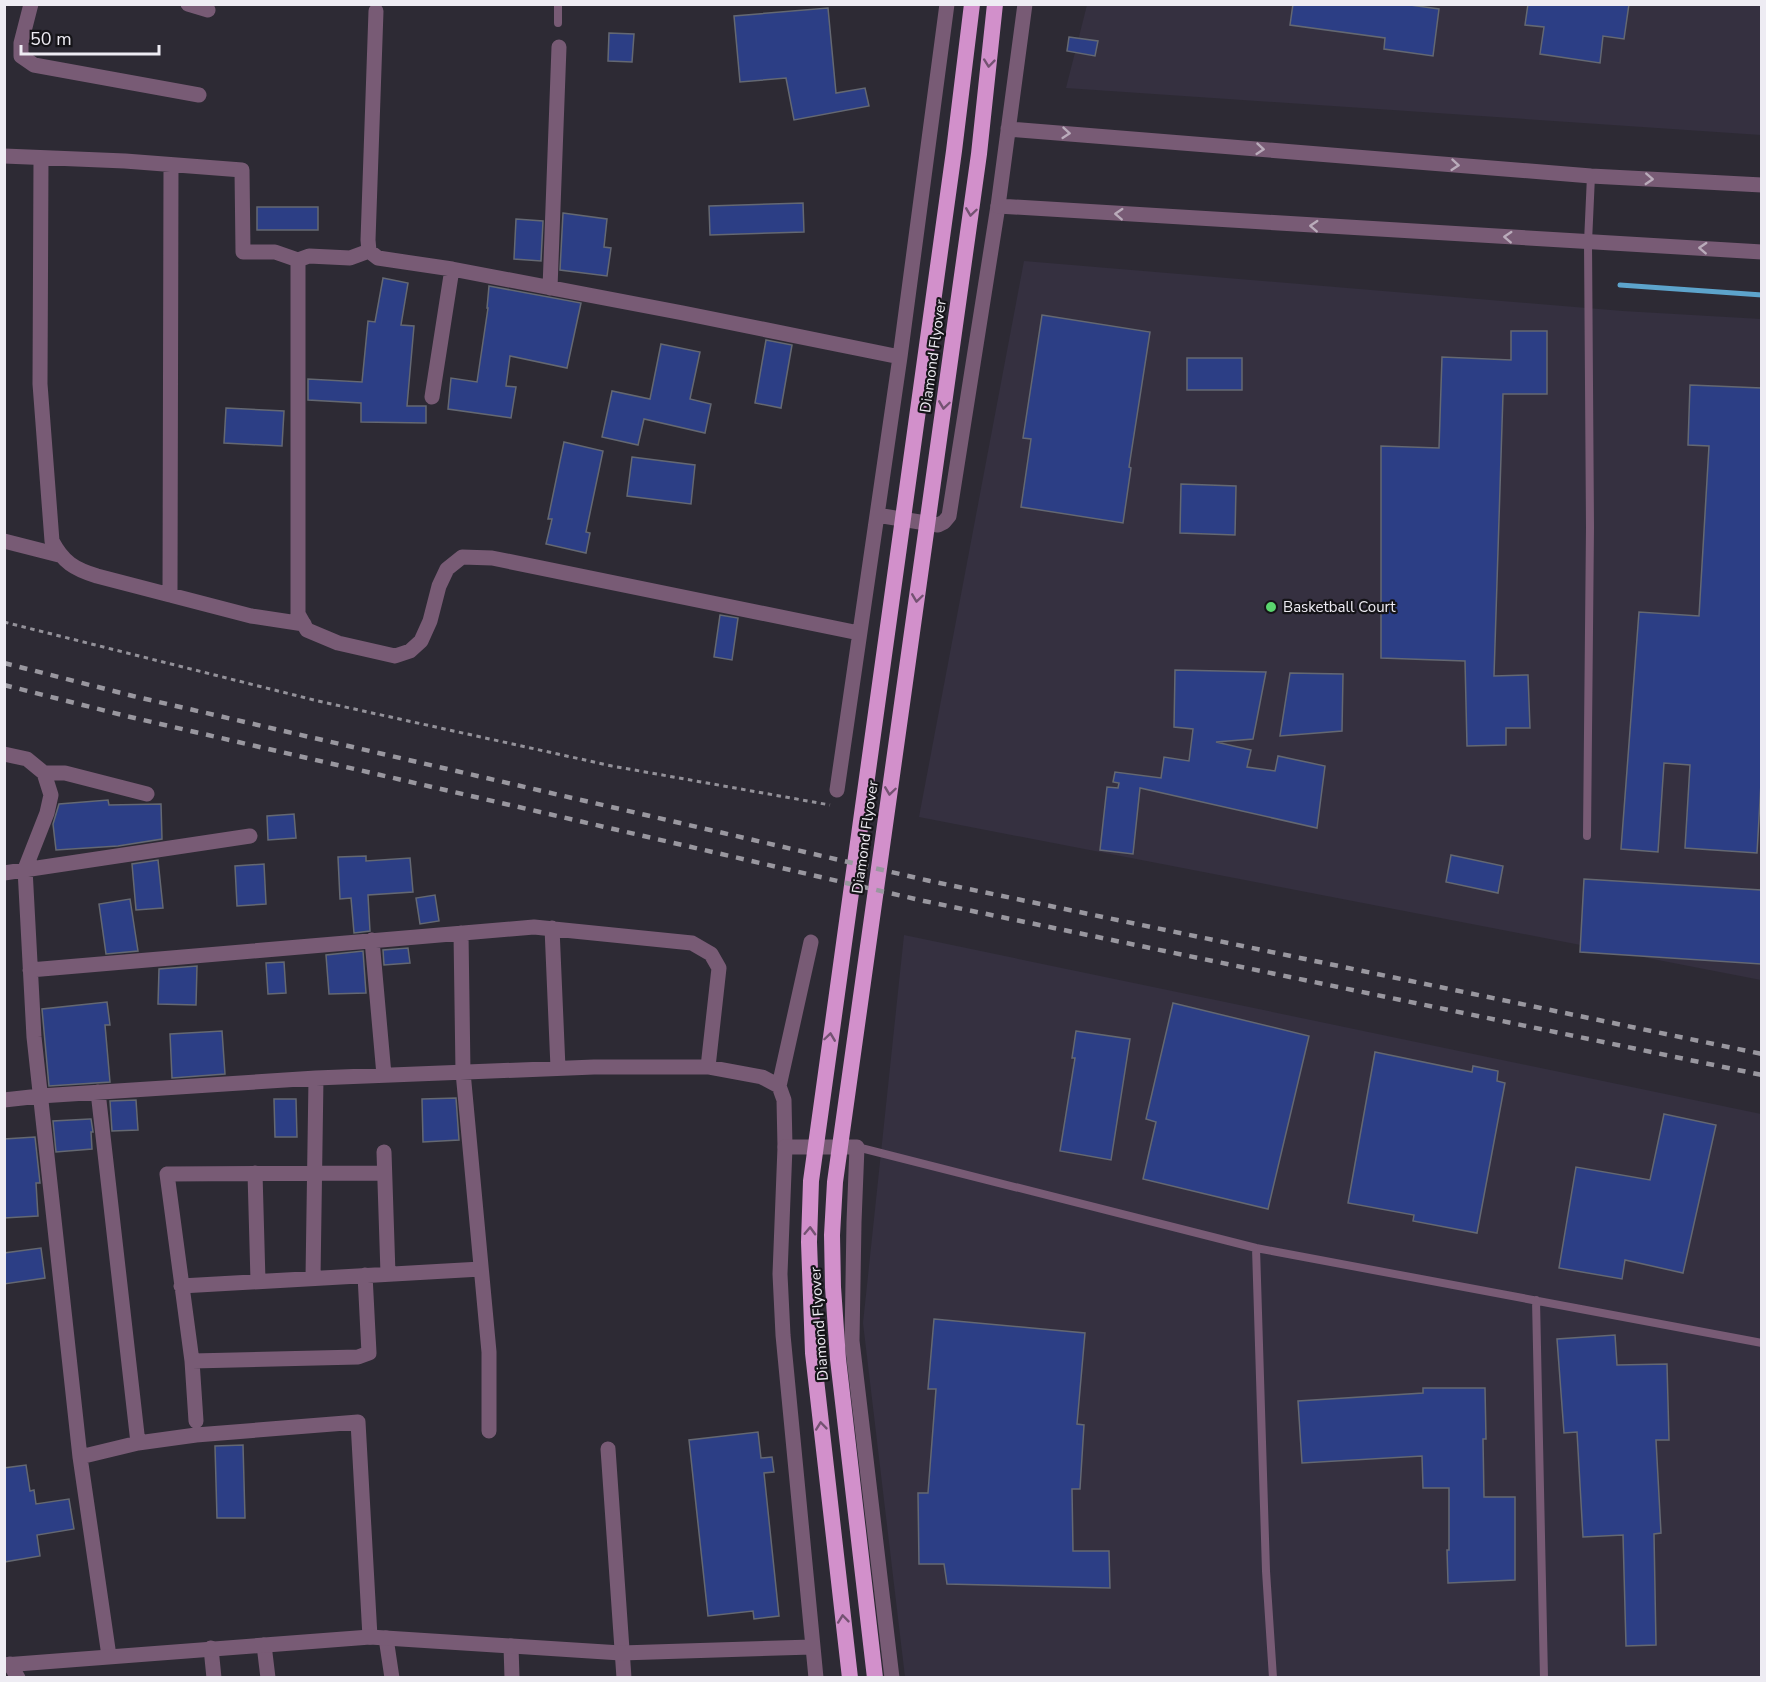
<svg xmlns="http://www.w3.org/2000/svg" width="1766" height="1682" font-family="'Nunito Sans',sans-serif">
<rect width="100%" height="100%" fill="#2d2a34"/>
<!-- built -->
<path fill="#353040" d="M 1087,5 L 1761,5 L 1761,135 L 1066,88 Z
M 1024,261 L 1623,311 L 1761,319 L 1761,980 L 919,817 Z
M 904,935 L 1761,1114 L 1761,1677 L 905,1677 L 863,1323 Z"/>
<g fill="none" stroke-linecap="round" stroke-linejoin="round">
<!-- stream -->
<path stroke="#5da4cc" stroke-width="5" d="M 1620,285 L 1762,295"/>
</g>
<!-- building -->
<path fill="#2c3e85" stroke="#646872" stroke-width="1.5" d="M 1293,4 L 1403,4 L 1439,9 L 1433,56 L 1384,49 L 1385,38 L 1290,25 Z
M 1528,4 L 1629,4 L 1624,39 L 1603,36 L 1600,63 L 1540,54 L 1544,27 L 1525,25 Z
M 828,8 L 836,93 L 865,88 L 869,106 L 794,120 L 786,78 L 740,82 L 734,16 Z
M 609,33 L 634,34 L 632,62 L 608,61 Z
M 1069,37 L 1098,41 L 1095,56 L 1067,51 Z
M 803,203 L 804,232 L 710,235 L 709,206 Z
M 257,207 L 318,207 L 318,230 L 257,230 Z
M 563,213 L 607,219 L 604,247 L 611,248 L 607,276 L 560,270 Z
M 516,219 L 543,221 L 541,261 L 514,259 Z
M 383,278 L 408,283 L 401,325 L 414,326 L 407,406 L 426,406 L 426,423 L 361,422 L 361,403 L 308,400 L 308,379 L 362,382 L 368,321 L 375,322 Z
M 489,286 L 581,303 L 567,368 L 510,356 L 506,386 L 516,387 L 511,418 L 448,409 L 451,378 L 477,382 L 488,308 L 487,308 Z
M 1042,315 L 1150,332 L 1129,467 L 1131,468 L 1123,523 L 1021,507 L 1031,439 L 1023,438 Z
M 1511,331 L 1547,331 L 1547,394 L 1503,394 L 1494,676 L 1528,675 L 1530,728 L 1506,728 L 1506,745 L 1467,746 L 1465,661 L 1381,658 L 1381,446 L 1439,448 L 1442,357 L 1511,360 Z
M 766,340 L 792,345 L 781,408 L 755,403 Z
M 661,344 L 700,352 L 690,399 L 711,404 L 705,433 L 644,419 L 638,445 L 602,437 L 612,391 L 650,399 Z
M 1187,358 L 1242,358 L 1242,390 L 1187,390 Z
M 1690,385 L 1761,388 L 1761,783 L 1757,853 L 1685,848 L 1690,765 L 1664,763 L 1658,852 L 1621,849 L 1639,612 L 1699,616 L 1709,446 L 1688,445 Z
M 226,408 L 284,411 L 282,446 L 224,443 Z
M 564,442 L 603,451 L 586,532 L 590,533 L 586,553 L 546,544 L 552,519 L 548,519 Z
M 632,457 L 695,465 L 691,504 L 627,496 Z
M 1181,484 L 1236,486 L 1235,535 L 1180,533 Z
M 720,615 L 738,618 L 732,660 L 714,657 Z
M 1175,670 L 1266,672 L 1253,739 L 1216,742 L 1251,750 L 1247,767 L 1275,771 L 1278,756 L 1325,766 L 1317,828 L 1140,788 L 1133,854 L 1100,850 L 1107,787 L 1118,788 L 1119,783 L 1113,782 L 1115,772 L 1161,778 L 1164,757 L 1189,761 L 1193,729 L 1174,727 Z
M 1290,673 L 1343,674 L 1342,731 L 1280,736 Z
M 108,800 L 109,805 L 161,804 L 162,839 L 118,846 L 56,850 L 53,824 L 59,804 Z
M 294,814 L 296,838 L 268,840 L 267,816 Z
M 1451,855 L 1503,866 L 1498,893 L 1446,882 Z
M 366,856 L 366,861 L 410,858 L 413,892 L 368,895 L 370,931 L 354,933 L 351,898 L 340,899 L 338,857 Z
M 158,860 L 163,908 L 136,910 L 132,864 Z
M 264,864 L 266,904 L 237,906 L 235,866 Z
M 1584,879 L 1761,890 L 1761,964 L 1580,952 Z
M 435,895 L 439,921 L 420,924 L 416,898 Z
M 130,899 L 138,951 L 106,954 L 99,904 Z
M 408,948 L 410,963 L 384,965 L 383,950 Z
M 363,951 L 366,993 L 329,994 L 326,955 Z
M 284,962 L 286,993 L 268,994 L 266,963 Z
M 197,966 L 196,1005 L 158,1004 L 159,969 Z
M 107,1002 L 110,1025 L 105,1025 L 110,1082 L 49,1086 L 42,1009 Z
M 1173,1003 L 1309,1036 L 1268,1209 L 1143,1179 L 1156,1122 L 1146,1119 Z
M 222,1031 L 225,1074 L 172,1078 L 170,1034 Z
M 1076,1031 L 1130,1039 L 1111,1160 L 1060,1151 L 1075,1058 L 1072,1058 Z
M 1375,1052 L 1472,1072 L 1473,1066 L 1498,1071 L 1497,1081 L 1505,1083 L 1477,1233 L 1413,1221 L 1414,1215 L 1348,1203 Z
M 456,1098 L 459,1140 L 423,1142 L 422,1099 Z
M 274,1099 L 296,1099 L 297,1137 L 275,1137 Z
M 136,1100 L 138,1130 L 112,1131 L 110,1101 Z
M 1664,1114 L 1716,1125 L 1683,1273 L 1625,1260 L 1622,1279 L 1559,1268 L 1576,1167 L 1650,1180 Z
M 90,1119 L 91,1119 L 93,1132 L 91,1132 L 92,1149 L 56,1152 L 53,1121 Z
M 35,1137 L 40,1183 L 36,1183 L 38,1216 L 4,1218 L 4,1139 Z
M 41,1248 L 45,1278 L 4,1284 L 4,1253 Z
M 934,1319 L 1085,1333 L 1077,1424 L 1084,1425 L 1080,1489 L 1072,1489 L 1073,1551 L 1109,1551 L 1110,1588 L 947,1584 L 944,1564 L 919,1564 L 918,1493 L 928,1493 L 936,1389 L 928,1389 Z
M 1615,1335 L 1617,1365 L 1667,1364 L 1669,1440 L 1656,1440 L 1661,1533 L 1654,1534 L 1656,1645 L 1626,1646 L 1623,1535 L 1583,1537 L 1577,1432 L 1564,1433 L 1557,1339 Z
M 1423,1388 L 1485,1388 L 1486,1439 L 1483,1439 L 1484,1497 L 1515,1497 L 1515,1580 L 1448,1583 L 1447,1550 L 1449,1550 L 1449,1488 L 1423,1488 L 1422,1456 L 1302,1463 L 1298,1401 L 1423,1393 Z
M 758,1432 L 761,1458 L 772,1457 L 774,1472 L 764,1473 L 779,1616 L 754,1619 L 753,1611 L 708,1616 L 689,1440 Z
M 243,1445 L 245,1518 L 217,1518 L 215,1446 Z
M 26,1465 L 30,1491 L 34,1490 L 36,1504 L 69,1499 L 74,1529 L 37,1535 L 40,1556 L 4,1562 L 4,1468 Z"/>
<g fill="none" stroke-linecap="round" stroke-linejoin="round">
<!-- path -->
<path stroke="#939199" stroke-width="3" stroke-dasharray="4.5 4.5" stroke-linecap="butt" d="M 4,622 L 318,701 L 612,766 L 830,805"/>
<!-- service -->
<path stroke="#785b75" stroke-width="8" d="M 558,4 L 558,23
M 1587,836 L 1590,527 L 1588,242 L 1591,176
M 857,1147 L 1256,1248 L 1762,1343
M 1256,1248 L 1266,1571 L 1273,1678
M 1536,1300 L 1544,1678"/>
<!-- minor -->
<path stroke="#785b75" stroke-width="15" d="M 31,4 L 21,43 L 21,56 L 34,65 L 199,95
M 188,4 L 208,10
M 376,11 L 368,240 L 369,251 L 378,258 L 452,269 L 683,313 L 900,357
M 4,156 L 125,161 L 242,170 L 243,252 L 275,252 L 298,260
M 41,158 L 40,384 L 52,541 C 63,562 74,569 97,576 L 251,616 L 304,624
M 369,251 L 350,258 L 309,256 L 298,260 L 298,614 L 307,630 L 338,643 L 395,656 L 410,651 L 421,641 L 430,621 L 439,586 L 447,569 L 462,557 L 492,558 L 859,633
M 550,288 L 559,47
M 432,397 L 452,269
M 877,515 L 938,525 L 944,522 L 949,516 L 998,206
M 4,541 L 59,555
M 170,595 L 171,165
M 4,754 L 27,759 L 44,773 L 51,795 L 47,813 L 25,869 L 34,1037 L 80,1457 L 109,1656
M 44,773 L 65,773 L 147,794
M 837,790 L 900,357 L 947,4
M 4,873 L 250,836
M 552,928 L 558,1068
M 461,933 L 463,1072 L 489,1352 L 489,1431
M 372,940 L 384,1075
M 30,970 L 534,927 L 692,943 L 711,954 L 719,968 L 708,1067
M 779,1086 L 811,942
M 98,1092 L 138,1443
M 4,1100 L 40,1096 L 316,1078 L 594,1067 L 708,1067 L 762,1077 L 779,1086 L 784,1100 L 785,1147
M 384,1152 L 388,1274
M 255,1173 L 258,1281
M 313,1278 L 316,1078
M 181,1286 L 481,1269
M 192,1361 L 358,1357 L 369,1353 L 365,1275
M 196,1421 L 192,1361 L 167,1174 L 384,1173
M 608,1449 L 624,1678
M 80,1457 L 138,1443 L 196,1435 L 358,1422 L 370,1637
M 386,1638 L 392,1678
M 264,1645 L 268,1678
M 511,1646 L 512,1678
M 211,1648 L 214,1678
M 10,1664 L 18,1678"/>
<!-- tertiary -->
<path stroke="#785b75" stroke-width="15" d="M 1025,4 L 998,206 L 1762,252
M 1008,129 L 1591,176 L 1762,185
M 4,1665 L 370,1637 L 621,1653 L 812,1647
M 816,1678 L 783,1335 L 780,1274 L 785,1147 L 857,1147 L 854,1222 L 852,1341 L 892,1678"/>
<!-- trunk -->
<path stroke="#d290cb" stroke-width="16" d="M 850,1678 L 813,1353 L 809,1242 L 811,1181 L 954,151 L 972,4
M 875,1678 L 838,1359 L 833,1287 L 832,1235 L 835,1182 L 979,154 L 995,4"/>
<!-- rail -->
<path stroke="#99979f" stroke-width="4.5" stroke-dasharray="8 8" stroke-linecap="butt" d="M 4,663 L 133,696 L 930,881 L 1762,1054
M 4,685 L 126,716 L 924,901 L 1762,1075"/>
</g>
<!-- one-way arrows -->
<defs><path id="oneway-chevron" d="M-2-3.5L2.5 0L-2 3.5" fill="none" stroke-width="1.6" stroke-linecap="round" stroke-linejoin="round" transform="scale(1.5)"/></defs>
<g stroke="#745272">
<use href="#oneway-chevron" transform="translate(989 63) rotate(96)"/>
<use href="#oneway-chevron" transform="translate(971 212) rotate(98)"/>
<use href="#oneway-chevron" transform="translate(944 405) rotate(98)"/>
<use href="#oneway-chevron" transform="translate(917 598) rotate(98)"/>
<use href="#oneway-chevron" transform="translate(890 791) rotate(98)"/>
<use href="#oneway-chevron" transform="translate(830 1037) rotate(-82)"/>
<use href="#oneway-chevron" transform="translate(810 1231) rotate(-88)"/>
<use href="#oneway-chevron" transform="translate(821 1426) rotate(-96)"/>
<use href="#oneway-chevron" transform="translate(843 1619) rotate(-96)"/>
</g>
<g stroke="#b9abba">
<use href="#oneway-chevron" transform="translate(1066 133) rotate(5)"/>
<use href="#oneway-chevron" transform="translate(1260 149) rotate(5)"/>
<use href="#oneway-chevron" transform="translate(1455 165) rotate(5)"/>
<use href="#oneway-chevron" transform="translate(1649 179) rotate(3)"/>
<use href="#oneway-chevron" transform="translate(1119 214) rotate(-177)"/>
<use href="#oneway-chevron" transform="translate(1314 226) rotate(-177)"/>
<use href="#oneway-chevron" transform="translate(1508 237) rotate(-177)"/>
<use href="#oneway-chevron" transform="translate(1703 248) rotate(-177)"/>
</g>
<!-- markers -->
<circle fill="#5ad56e" stroke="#151418" stroke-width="2" cx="1271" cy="607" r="6"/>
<g text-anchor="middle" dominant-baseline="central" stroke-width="4.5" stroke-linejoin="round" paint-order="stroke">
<!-- street labels -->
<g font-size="15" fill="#eeecf3" stroke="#151418">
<text transform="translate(933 356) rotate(-82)">Diamond Flyover</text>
<text transform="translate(865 837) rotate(-82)">Diamond Flyover</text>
<text transform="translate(819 1324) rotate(-94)">Diamond Flyover</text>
</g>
<!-- poi labels -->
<g font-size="15" fill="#eeecf3" stroke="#151418" text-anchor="start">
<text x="1283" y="607">Basketball Court</text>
</g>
</g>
<!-- border -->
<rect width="1766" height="1682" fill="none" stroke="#eeecf3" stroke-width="12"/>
<!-- scale -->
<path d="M21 45v9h138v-9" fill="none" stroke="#eeecf3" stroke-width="3"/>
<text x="30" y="45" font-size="18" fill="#eeecf3" stroke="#151418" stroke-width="4.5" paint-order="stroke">50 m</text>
</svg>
